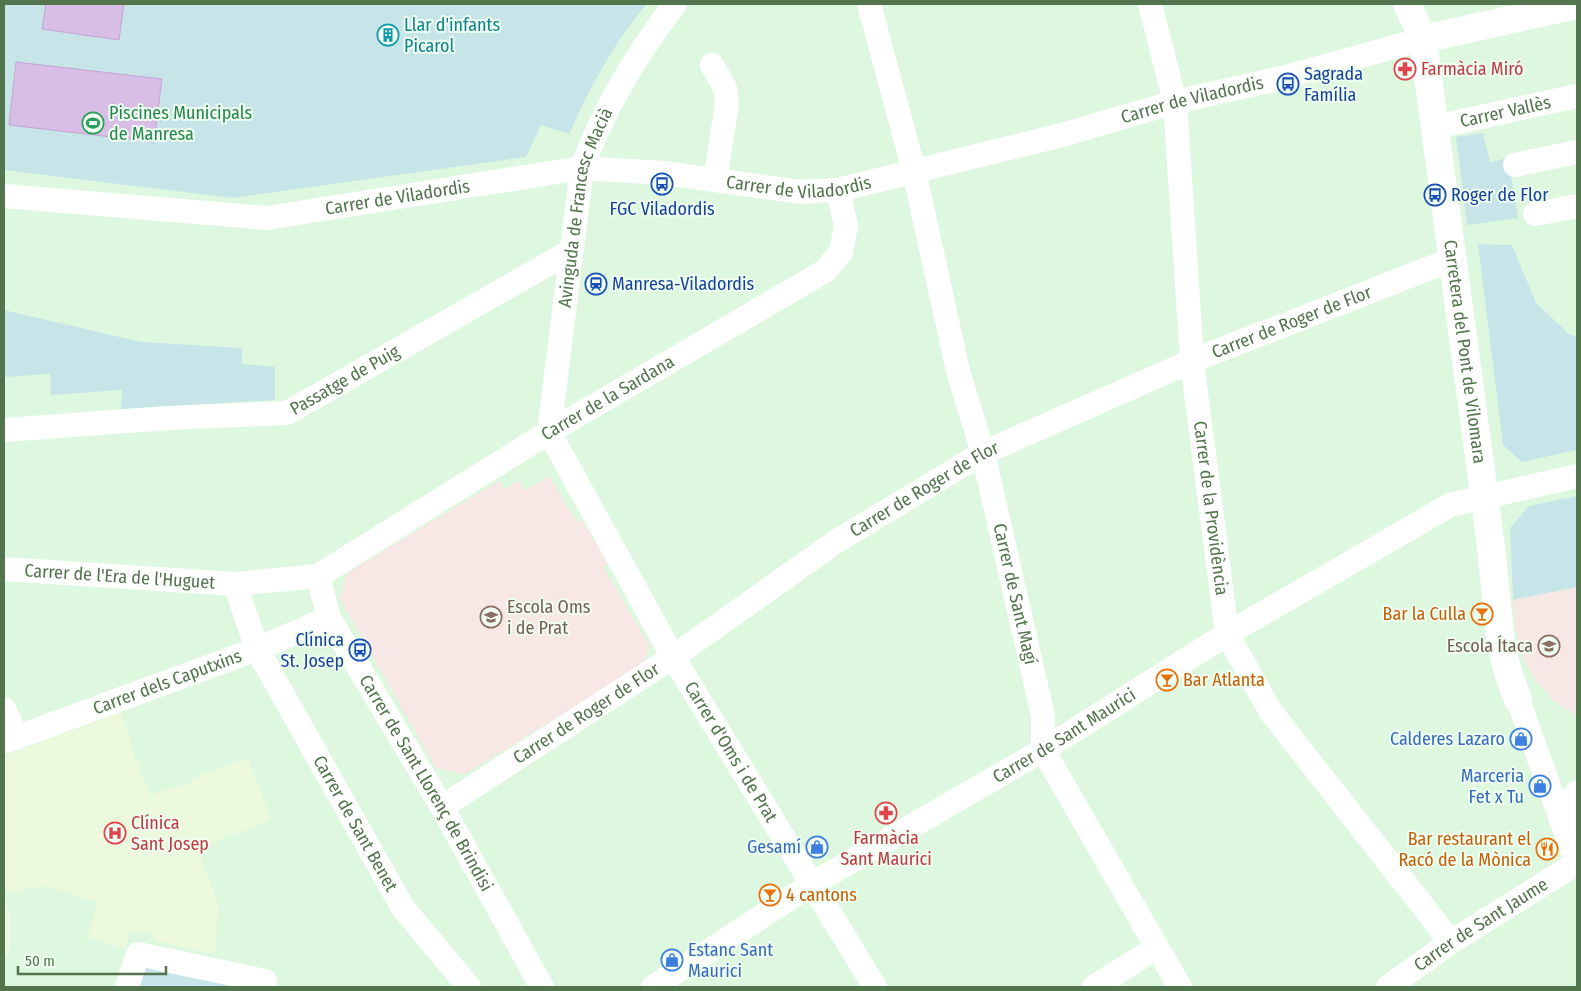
<svg xmlns="http://www.w3.org/2000/svg" width="1581" height="991" font-family="'Fira Sans Condensed',sans-serif">
<rect width="100%" height="100%" fill="#e8fceb"/>
<!-- residential -->
<path fill="#ddf8df" d="M 4,4 L 1577,4 L 1577,987 L 4,987 Z"/>
<!-- education -->
<path fill="#f8e8e5" d="M 549,476 L 577,522 L 582,520 L 608,564 L 603,567 L 649,645 L 644,665 L 465,774 L 436,768 L 340,599 L 347,573 L 499,481 L 505,489 L 519,480 L 525,490 Z
M 1577,587 L 1577,716 L 1554,701 L 1535,679 L 1525,662 L 1516,631 L 1513,600 Z"/>
<!-- medical -->
<path fill="#edf9dc" d="M 121,712 L 132,745 L 130,746 L 150,795 L 193,782 L 192,779 L 248,758 L 271,820 L 231,836 L 229,832 L 223,835 L 224,839 L 198,849 L 218,905 L 215,954 L 153,940 L 153,933 L 129,931 L 126,949 L 88,936 L 98,902 L 46,886 L 4,893 L 10,918 L 9,956 L 4,956 L 4,756 Z"/>
<!-- green -->
<path fill="#c7e5e9" d="M 4,4 L 647,4 C 613,43 591,87 569,134 L 541,125 L 526,157 L 233,198 L 4,170 Z
M 1483,133 L 1490,162 L 1508,158 L 1518,218 L 1467,225 L 1456,137 Z
M 1478,244 L 1512,245 L 1536,303 L 1569,334 L 1577,337 L 1577,450 L 1522,462 L 1503,445 Z
M 4,310 L 141,342 L 242,348 L 242,364 L 275,367 L 275,400 L 121,409 L 122,390 L 51,395 L 50,374 L 4,377 Z
M 1577,496 L 1577,587 L 1513,600 L 1510,528 L 1529,506 Z
M 146,967 L 246,987 L 139,987 Z"/>
<!-- water -->
<path fill="#d8bde5" stroke="#c6a4d6" d="M 46,4 L 124,4 L 119,40 L 42,29 Z
M 16,62 L 162,79 L 154,142 L 9,125 Z"/>
<g fill="none" stroke-linecap="round" stroke-linejoin="round">
<!-- street -->
<g stroke="#fff" stroke-width="24">
<path id="s1" d="M 869,4 L 914,171 L 958,371 L 983,453 L 1043,716 L 1043,750 L 1180,987"/>
<path id="s2" d="M 1150,4 L 1175,102 L 1192,361 L 1227,634 L 1271,712 L 1451,942"/>
<path d="M 712,65 L 725,88 L 727,104 L 715,180"/>
<path id="s3" d="M 1435,127 L 1577,96"/>
<path d="M 1515,165 L 1577,152"/>
<path id="s4" d="M 4,196 L 267,218 L 582,168 L 664,173 L 801,192 L 838,190 L 1062,135 L 1175,102 L 1286,77 L 1423,39"/>
<path d="M 1535,214 L 1577,206"/>
<path id="s5" d="M 4,430 L 169,418 L 287,413 L 571,251"/>
<path id="s6" d="M 549,432 L 673,657 L 875,987"/>
<path id="s7" d="M 549,432 L 582,168 C 604,107 636,55 675,4"/>
<path id="s8" d="M 4,569 L 235,584 L 318,576 L 549,432 L 825,271 L 841,252 L 846,226 L 838,190"/>
<path id="s9" d="M 318,576 L 329,618 L 442,807 L 542,987"/>
<path id="s10" d="M 235,584 L 257,649 L 403,908 L 469,987"/>
<path d="M 1518,700 L 1577,864"/>
<path d="M 4,709 L 17,737"/>
<path id="s11" d="M 4,742 L 257,649 L 329,618"/>
<path id="s12" d="M 442,807 L 673,657 L 837,541 L 983,453 L 1192,361 L 1453,259"/>
<path d="M 1564,821 L 1572,799 L 1577,792"/>
<path d="M 127,987 L 138,954 L 265,981 L 265,987"/>
<path id="s13" d="M 653,987 L 812,884 L 1043,750 L 1227,634 L 1450,505 L 1577,476"/>
<path d="M 1094,987 L 1156,948"/>
<path id="s14" d="M 1388,987 L 1451,942 L 1577,863"/>
</g>
<!-- secondary -->
<g stroke="#fff" stroke-width="28">
<path id="s15" d="M 1407,4 L 1423,39 L 1490,539 L 1501,643 L 1507,669 L 1518,700"/>
<path d="M 1423,39 L 1577,5"/>
</g>
</g>
<!-- icons -->
<defs>
<g id="building-ring" transform="scale(1.125)"><circle r="9.5" fill="#effef1" stroke="#0f9aa8" stroke-width="1.5"/><path d="M-4-6H4V6H1V3H-1V6H-4ZM-2.5-4.3h1.7v1.8h-1.7ZM.8-4.3h1.7v1.8H.8ZM-2.5-1h1.7V.8h-1.7ZM.8-1h1.7V.8H.8Z" fill="#0f9aa8"/></g>
<g id="pharmacy-ring" transform="scale(1.125)"><circle r="9.5" fill="#effef1" stroke="#e0444e" stroke-width="1.5"/><path d="M-2-6h4v4h4v4h-4v4h-4v-4h-4v-4h4Z" fill="#e0444e"/></g>
<g id="bus-ring" transform="scale(1.125)"><circle r="9.5" fill="#effef1" stroke="#1a4fb4" stroke-width="1.5"/><path d="M-5-6H5V4H4V6H2V4H-2V6H-4V4H-5ZM-3.5-4V0h7V-4ZM-3.5 1.2v1.5H-2V1.2ZM2 1.2v1.5H3.5V1.2Z" fill="#1a4fb4"/></g>
<g id="stadium-ring" transform="scale(1.125)"><circle r="9.5" fill="#effef1" stroke="#2e9e5b" stroke-width="1.5"/><path d="M0-5a6.5 5 0 1 0 0 10a6.5 5 0 1 0 0-10ZM-3.5-1.8h7v3.6h-7Z" fill="#2e9e5b"/></g>
<g id="station-ring" transform="scale(1.125)"><circle r="9.5" fill="#effef1" stroke="#1a4fb4" stroke-width="1.5"/><path d="M-3-6H3Q5-6 5-4V2Q5 4 3 4L4.5 6H3L1.5 4h-3L-3 6H-4.5L-3 4Q-5 4-5 2V-4Q-5-6-3-6ZM-3.5-4v3h7v-3ZM-3.5 1v1.5H-2V1ZM2 1v1.5H3.5V1Z" fill="#1a4fb4"/></g>
<g id="bar-ring" transform="scale(1.125)"><circle r="9.5" fill="#effef1" stroke="#e8710a" stroke-width="1.5"/><path d="M-6-5H6L.8 .8V4.5H3.5V6h-7V4.5H-.8V.8Z" fill="#e8710a"/></g>
<g id="school-ring" transform="scale(1.125)"><circle r="9.5" fill="#effef1" stroke="#8d6e63" stroke-width="1.5"/><path d="M0-5L7-2L0 1L-7-2ZM-4 1L0 2.5L4 1V4Q0 6-4 4Z" fill="#8d6e63"/></g>
<g id="shop-ring" transform="scale(1.125)"><circle r="9.5" fill="#effef1" stroke="#3f7fe0" stroke-width="1.5"/><path d="M-5-2.5h2.3a2.7 3.5 0 0 1 5.4 0H5L5.5 6h-11ZM-1.5-2.5h3a1.5 2.3 0 0 0-3 0Z" fill="#3f7fe0"/></g>
<g id="hospital-ring" transform="scale(1.125)"><circle r="9.5" fill="#effef1" stroke="#e0444e" stroke-width="1.5"/><path d="M-5-5h3v3.5h4V-5h3V5h-3V1.5h-4V5h-3Z" fill="#e0444e"/></g>
<g id="restaurant-ring" transform="scale(1.125)"><circle r="9.5" fill="#effef1" stroke="#e8710a" stroke-width="1.5"/><path d="M-5-6h1v4h1v-4h1v4h1v-4h1v5L-1.5 .5V6h-2V.5L-5-1ZM5-6V6H3V1.5H1.5Q1.5-4 5-6Z" fill="#e8710a"/></g>
</defs>
<g fill-rule="evenodd">
<use href="#building-ring" x="388" y="35"/>
<use href="#pharmacy-ring" x="1405" y="69"/>
<use href="#bus-ring" x="1288" y="84"/>
<use href="#stadium-ring" x="93" y="123"/>
<use href="#bus-ring" x="662" y="184"/>
<use href="#bus-ring" x="1435" y="195"/>
<use href="#station-ring" x="596" y="284"/>
<use href="#bar-ring" x="1482" y="614"/>
<use href="#school-ring" x="491" y="617"/>
<use href="#school-ring" x="1549" y="646"/>
<use href="#bus-ring" x="360" y="650"/>
<use href="#bar-ring" x="1167" y="680"/>
<use href="#shop-ring" x="1521" y="739"/>
<use href="#shop-ring" x="1540" y="786"/>
<use href="#pharmacy-ring" x="886" y="813"/>
<use href="#hospital-ring" x="115" y="833"/>
<use href="#shop-ring" x="817" y="847"/>
<use href="#restaurant-ring" x="1547" y="849"/>
<use href="#bar-ring" x="770" y="895"/>
<use href="#shop-ring" x="672" y="960"/>
</g>
<g text-anchor="middle" dominant-baseline="central" stroke-width="4" stroke-linejoin="round" paint-order="stroke">
<!-- culture labels -->
<g font-size="18" fill="#0d838f" stroke="#effef1" text-anchor="start">
<text x="404" y="25">Llar d'infants<tspan x="404" dy="21">Picarol</tspan></text>
</g>
<!-- health labels -->
<g font-size="18" fill="#be3a42" stroke="#effef1" text-anchor="start">
<text x="1421" y="69">Farmàcia Miró</text>
<text x="131" y="823">Clínica<tspan x="131" dy="21">Sant Josep</tspan></text>
<text x="886" y="838" text-anchor="middle">Farmàcia<tspan x="886" dy="21">Sant Maurici</tspan></text>
</g>
<!-- transit labels -->
<g font-size="18" fill="#164399" stroke="#effef1" text-anchor="start">
<text x="1304" y="74">Sagrada<tspan x="1304" dy="21">Família</tspan></text>
<text x="1451" y="195">Roger de Flor</text>
<text x="662" y="209" text-anchor="middle">FGC Viladordis</text>
<text x="612" y="284">Manresa-Viladordis</text>
<text x="344" y="640" text-anchor="end">Clínica<tspan x="344" dy="21">St. Josep</tspan></text>
</g>
<!-- street labels -->
<g font-size="18" fill="#52754d" stroke="#effef1">
<text stroke="none"><textPath href="#s4" startOffset="1206">Carrer de Viladordis</textPath></text>
<text stroke="none"><textPath href="#s3" startOffset="72">Carrer Vallès</textPath></text>
<text stroke="none"><textPath href="#s4" startOffset="801">Carrer de Viladordis</textPath></text>
<text stroke="none"><textPath href="#s4" startOffset="396">Carrer de Viladordis</textPath></text>
<text stroke="none"><textPath href="#s7" startOffset="228">Avinguda de Francesc Macià</textPath></text>
<text stroke="none"><textPath href="#s12" startOffset="982">Carrer de Roger de Flor</textPath></text>
<text stroke="none"><textPath href="#s15" startOffset="354">Carretera del Pont de Vilomara</textPath></text>
<text stroke="none"><textPath href="#s5" startOffset="350">Passatge de Puig</textPath></text>
<text stroke="none"><textPath href="#s8" startOffset="655">Carrer de la Sardana</textPath></text>
<text stroke="none"><textPath href="#s12" startOffset="578">Carrer de Roger de Flor</textPath></text>
<text stroke="none"><textPath href="#s2" startOffset="509">Carrer de la Providència</textPath></text>
<text stroke="none"><textPath href="#s8" startOffset="116">Carrer de l'Era de l'Huguet</textPath></text>
<text stroke="none"><textPath href="#s1" startOffset="608">Carrer de Sant Magí</textPath></text>
<text stroke="none"><textPath href="#s11" startOffset="174">Carrer dels Caputxins</textPath></text>
<text stroke="none"><textPath href="#s12" startOffset="172">Carrer de Roger de Flor</textPath></text>
<text stroke="none"><textPath href="#s13" startOffset="482">Carrer de Sant Maurici</textPath></text>
<text stroke="none"><textPath href="#s6" startOffset="368">Carrer d'Oms i de Prat</textPath></text>
<text stroke="none"><textPath href="#s9" startOffset="235">Carrer de Sant Llorenç de Brindisi</textPath></text>
<text stroke="none"><textPath href="#s10" startOffset="269">Carrer de Sant Benet</textPath></text>
<text stroke="none"><textPath href="#s14" startOffset="112">Carrer de Sant Jaume</textPath></text>
</g>
<!-- leisure labels -->
<g font-size="18" fill="#27864d" stroke="#effef1" text-anchor="start">
<text x="109" y="113">Piscines Municipals<tspan x="109" dy="21">de Manresa</tspan></text>
</g>
<!-- education labels -->
<g font-size="18" fill="#785e54" stroke="#effef1" text-anchor="start">
<text x="507" y="607">Escola Oms<tspan x="507" dy="21">i de Prat</tspan></text>
<text x="1533" y="646" text-anchor="end">Escola Ítaca</text>
</g>
<!-- food labels -->
<g font-size="18" fill="#c56008" stroke="#effef1" text-anchor="end">
<text x="1466" y="614">Bar la Culla</text>
<text x="1183" y="680" text-anchor="start">Bar Atlanta</text>
<text x="1531" y="839">Bar restaurant el<tspan x="1531" dy="21">Racó de la Mònica</tspan></text>
<text x="786" y="895" text-anchor="start">4 cantons</text>
</g>
<!-- shop labels -->
<g font-size="18" fill="#366cbe" stroke="#effef1" text-anchor="end">
<text x="1505" y="739">Calderes Lazaro</text>
<text x="1524" y="776">Marceria<tspan x="1524" dy="21">Fet x Tu</tspan></text>
<text x="801" y="847">Gesamí</text>
<text x="688" y="950" text-anchor="start">Estanc Sant<tspan x="688" dy="21">Maurici</tspan></text>
</g>
</g>
<!-- border -->
<rect width="1581" height="991" fill="none" stroke="#52754d" stroke-width="10"/>
<!-- scale -->
<path d="M18 966v8h148v-8" fill="none" stroke="#52754d" stroke-width="2.5"/>
<text x="25" y="966" font-size="15" fill="#52754d" stroke="#effef1" stroke-width="4" paint-order="stroke">50 m</text>
</svg>
